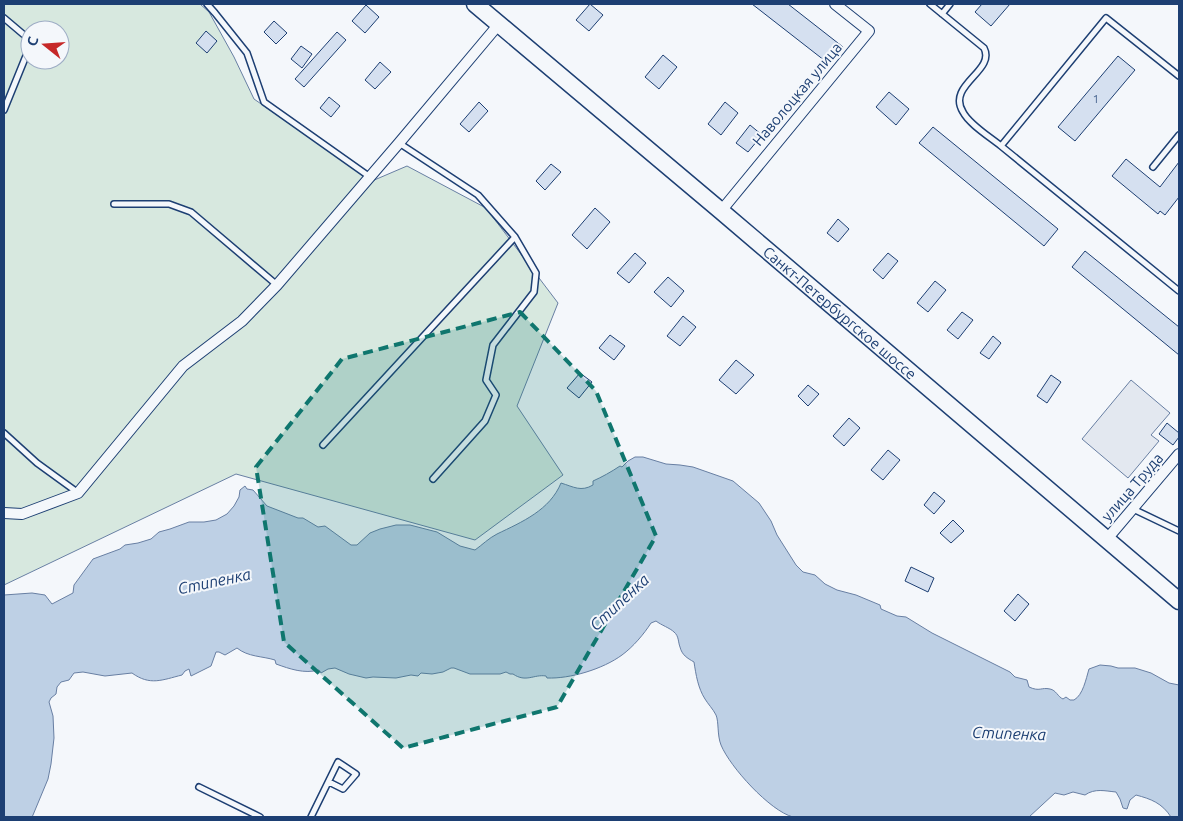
<svg xmlns="http://www.w3.org/2000/svg" width="1183" height="821" font-family="Ubuntu,sans-serif">
<rect width="100%" height="100%" fill="#f4f7fb"/>
<!-- green -->
<path fill="#d7e8df" stroke="#687fa3" fill-rule="evenodd" d="M 4,4 L 200,4 L 209,12 L 234,57 L 254,99 L 372,181 L 407,166 L 486,208 L 558,303 L 517,406 L 563,475 L 475,540 L 236,474 L 4,585 ZM 30,30 L 60,30 L 60,60 L 30,60 Z"/>
<!-- parking -->
<path fill="#e3e8f0" stroke="#687fa3" d="M 1131,380 L 1170,413 L 1151,435 L 1159,441 L 1128,478 L 1082,439 Z"/>
<!-- water -->
<path fill="#bed0e5" stroke="#687fa3" d="M 635,457 L 643,457 L 666,464 L 680,465 L 693,467 L 733,481 L 759,503 L 771,521 L 777,535 L 796,565 L 803,572 L 815,575 L 825,584 L 837,590 L 856,595 L 880,605 L 881,609 L 897,616 L 906,617 L 932,633 L 1010,672 L 1015,677 L 1027,680 L 1029,687 C 1040,692 1041,687 1050,689 C 1056,690 1058,697 1063,699 L 1066,697 L 1070,700 L 1074,700 C 1083,695 1086,679 1089,669 L 1100,665 L 1111,666 L 1118,668 L 1135,668 L 1151,673 L 1169,683 L 1179,685 L 1179,817 L 1171,817 C 1162,803 1151,799 1136,795 L 1130,800 L 1127,809 L 1123,808 L 1120,799 L 1116,792 C 1105,791 1095,788 1085,795 L 1073,792 L 1064,795 L 1055,793 L 1029,817 L 793,817 C 770,811 730,767 721,745 C 717,735 719,722 716,715 C 713,709 708,704 705,699 C 698,688 696,675 694,662 C 687,658 682,655 680,647 C 678,642 679,636 674,632 C 670,628 661,625 656,621 L 651,623 C 644,634 633,647 622,655 C 603,669 570,679 547,678 L 546,676 C 534,674 526,683 513,674 L 510,674 L 506,672 L 500,674 L 470,674 L 454,668 L 451,668 L 443,672 L 432,674 L 421,673 L 418,676 L 411,675 L 396,678 L 373,677 L 366,678 L 349,674 L 335,668 L 328,669 L 321,673 L 319,670 C 304,674 290,669 276,664 L 275,660 C 262,656 248,657 237,648 L 225,655 L 219,652 L 216,652 L 211,666 L 191,676 L 189,669 L 185,671 L 182,675 C 162,680 150,686 132,673 L 105,676 L 83,672 L 74,673 L 69,680 L 61,682 L 57,687 L 56,694 L 51,698 L 49,702 L 53,716 L 54,738 L 51,764 L 48,779 L 33,815 L 32,817 L 4,817 L 4,595 L 32,593 L 45,595 L 52,604 L 73,593 L 74,585 L 93,559 L 120,549 L 125,545 L 138,543 L 151,539 L 159,532 L 170,529 L 189,522 L 204,522 L 216,520 L 227,514 L 234,506 L 239,497 L 240,490 L 245,486 L 247,489 L 253,490 L 267,506 L 298,518 L 303,518 L 318,527 L 325,526 L 351,545 L 357,545 L 370,533 L 380,529 L 396,525 L 410,525 L 437,532 L 460,546 L 475,550 C 482,545 489,538 497,534 C 522,522 550,510 561,483 C 574,487 581,492 593,485 L 593,481 C 602,477 611,472 620,466 L 622,467 L 628,461 Z"/>
<!-- building -->
<path fill="#d5e0f0" stroke="#1d3f73" d="M 590,4 L 603,15 L 589,31 L 576,20 Z
M 752,4 L 788,4 L 843,47 L 829,64 Z
M 982,4 L 1010,4 L 991,26 L 975,12 Z
M 366,5 L 379,17 L 365,33 L 352,21 Z
M 274,21 L 287,33 L 276,44 L 264,32 Z
M 206,31 L 217,41 L 207,53 L 196,43 Z
M 337,32 L 346,40 L 304,87 L 295,79 Z
M 301,46 L 312,54 L 302,68 L 291,59 Z
M 663,55 L 677,67 L 659,89 L 645,77 Z
M 1118,56 L 1135,70 L 1075,141 L 1058,127 Z
M 380,62 L 391,72 L 375,89 L 365,80 Z
M 889,92 L 909,109 L 896,125 L 876,107 Z
M 329,97 L 340,106 L 331,117 L 320,108 Z
M 479,102 L 488,111 L 469,132 L 460,124 Z
M 725,102 L 738,113 L 721,135 L 708,124 Z
M 750,125 L 762,135 L 748,152 L 736,143 Z
M 933,127 L 1058,229 L 1044,246 L 919,143 Z
M 1126,159 L 1160,187 L 1179,162 L 1179,197 L 1165,215 L 1160,211 L 1158,214 L 1112,176 Z
M 551,164 L 561,172 L 545,190 L 536,181 Z
M 595,208 L 610,222 L 587,249 L 572,235 Z
M 838,219 L 849,229 L 838,242 L 827,233 Z
M 1085,251 L 1179,327 L 1179,355 L 1072,267 Z
M 635,253 L 646,263 L 629,283 L 617,273 Z
M 888,253 L 898,261 L 883,279 L 873,270 Z
M 668,277 L 684,291 L 671,307 L 654,292 Z
M 935,281 L 946,290 L 928,312 L 917,303 Z
M 962,312 L 973,320 L 958,339 L 947,330 Z
M 683,316 L 696,327 L 680,346 L 667,336 Z
M 610,335 L 625,346 L 614,360 L 599,348 Z
M 993,336 L 1001,343 L 989,359 L 980,353 Z
M 736,360 L 754,375 L 736,394 L 719,380 Z
M 580,373 L 592,382 L 579,398 L 567,388 Z
M 1051,375 L 1061,382 L 1047,403 L 1037,396 Z
M 808,385 L 819,394 L 808,406 L 798,396 Z
M 849,418 L 860,428 L 844,446 L 833,436 Z
M 1167,423 L 1179,433 L 1179,437 L 1173,445 L 1159,434 Z
M 888,450 L 900,460 L 883,480 L 871,470 Z
M 934,492 L 945,501 L 934,514 L 924,505 Z
M 953,520 L 964,531 L 951,543 L 940,533 Z
M 911,567 L 934,578 L 928,592 L 905,581 Z
M 1018,594 L 1029,604 L 1015,621 L 1004,611 Z"/>
<g fill="none" stroke-linecap="round" stroke-linejoin="round">
<!-- lane casing -->
<g stroke="#1d3f73" stroke-width="8">
<path id="lane" d="M 207,4 L 215,13 L 247,53 L 264,102 L 370,177
M 930,4 L 984,48 C 996,71 946,85 963,112 C 969,124 990,137 1001,146
M 942,14 L 950,4
M 4,18 L 30,40
M 1179,76 L 1106,18 L 1001,146 L 1179,291
M 4,110 L 30,46
M 399,143 L 478,195 L 515,237 L 536,273 L 534,292 L 493,345 L 486,380 L 496,395 L 485,421 L 433,479
M 1153,167 L 1179,135
M 114,204 L 169,204 L 191,212 L 277,285
M 4,433 L 37,463 L 77,492
M 323,445 L 515,237
M 1133,509 L 1179,531
M 199,787 L 260,817
M 311,817 L 338,762 L 356,774 L 343,789 L 329,782"/>
</g>
<!-- street casing -->
<g stroke="#1d3f73" stroke-width="12">
<path id="street" d="M 721,211 L 869,31 L 835,4
M 4,513 L 22,514 L 78,493 L 183,366 L 242,321 L 277,285 L 399,143 L 499,24
M 1107,539 L 1179,454"/>
</g>
<!-- primary casing -->
<g stroke="#1d3f73" stroke-width="19">
<g id="primary">
<path id="s1" d="M 475,4 L 721,211 L 1179,601"/>
</g>
</g>
<!-- lane -->
<use href="#lane" stroke="#f4f7fb" stroke-width="5"/>
<!-- street -->
<use href="#street" stroke="#f4f7fb" stroke-width="10"/>
<!-- primary -->
<use href="#primary" stroke="#f4f7fb" stroke-width="16"/>
</g>
<!-- marked area -->
<path fill="#0f766e" fill-opacity="0.2" stroke="#0f766e" stroke-width="4" stroke-dasharray="10 6" stroke-linejoin="round" d="M 520,312 L 596,391 L 656,536 L 557,707 L 403,748 L 284,642 L 256,467 L 342,359 Z"/>
<g text-anchor="middle" dominant-baseline="central" stroke-width="4" stroke-linejoin="round" paint-order="stroke">
<!-- number labels -->
<g font-size="12" fill="#4b6792">
<text x="1096" y="98">1</text>
</g>
<!-- street labels -->
<g font-size="15" fill="#1d3f73" stroke="#f4f7fb">
<text transform="translate(797 94) rotate(-50)">Наволоцкая улица</text>
<text stroke="none"><textPath href="#s1" startOffset="478">Санкт-Петербургское шоссе</textPath></text>
<text transform="translate(1132 487) rotate(-49)">улица Труда</text>
</g>
<!-- water labels -->
<g font-size="16" font-style="italic" fill="#1d3f73" stroke="#f4f7fb">
<text transform="translate(214 581) rotate(-12)">Стипенка</text>
<text transform="translate(619 602) rotate(-43)">Стипенка</text>
<text transform="translate(1009 733) rotate(2)">Стипенка</text>
</g>
</g>
<!-- border -->
<rect width="1183" height="821" fill="none" stroke="#1d3f73" stroke-width="10"/>
<!-- north arrow -->
<g transform="translate(45 45) rotate(287)"><circle r="24" fill="#f4f7fb" stroke="#9eadc5"/>
<path d="M0-4L9 19L0 12L-9 19Z" fill="#c62828"/>
<text y="-8" font-size="14" font-weight="bold" text-anchor="middle" fill="#1d3f73">С</text>
</g>
</svg>
